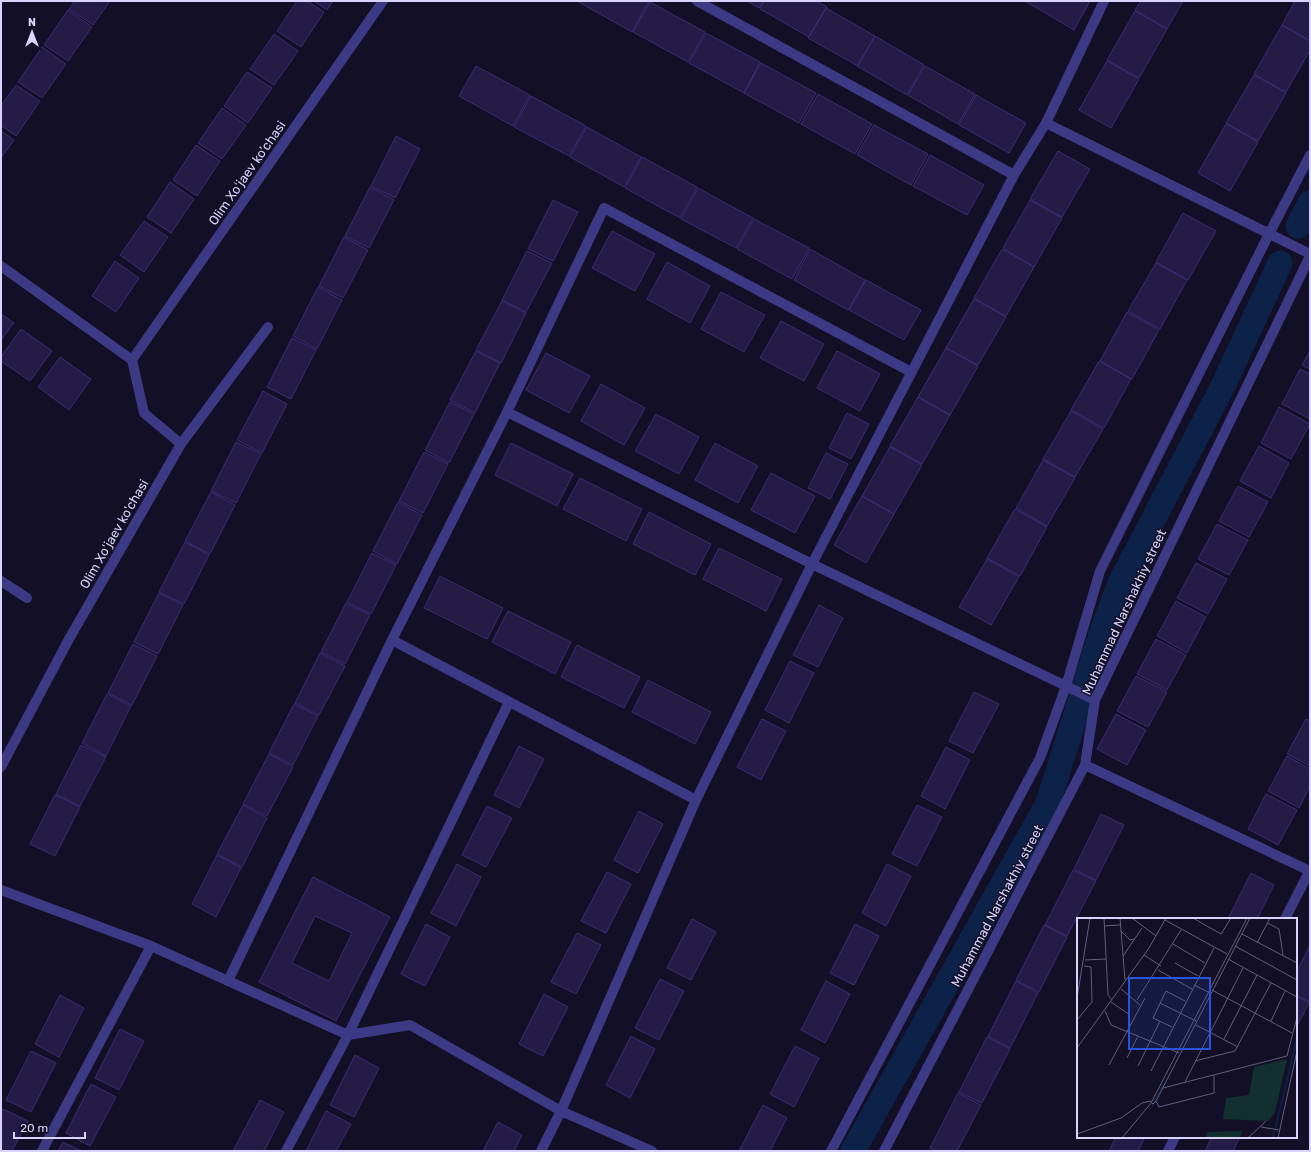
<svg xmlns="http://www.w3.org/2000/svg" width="1311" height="1152" font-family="Rubik,sans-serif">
<rect width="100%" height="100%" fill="#130f26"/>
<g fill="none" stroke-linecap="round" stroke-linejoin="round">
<!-- canal -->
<path stroke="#0c2248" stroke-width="25" d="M 1298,226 L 1310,203
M 853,1151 L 1048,803 L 1101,634 L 1120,583 L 1223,386 L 1280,263"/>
</g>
<!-- building -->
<path fill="#241b47" stroke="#3b2d73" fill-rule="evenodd" d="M 75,1 L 110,1 L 93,25 L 69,9 Z
M 297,1 L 307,1 L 324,12 L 301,47 L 277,31 Z
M 314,1 L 333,1 L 327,10 Z
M 577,1 L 649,1 L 632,32 Z
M 747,1 L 763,1 L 759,8 Z
M 764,1 L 816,1 L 827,7 L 809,37 L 760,9 Z
M 1025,1 L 1090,1 L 1074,30 Z
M 1141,1 L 1183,1 L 1167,29 L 1135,10 Z
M 1295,1 L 1310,1 L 1310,41 L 1282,25 Z
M 650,2 L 705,32 L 688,62 L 633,32 Z
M 826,8 L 875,36 L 858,66 L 808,38 Z
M 68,10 L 92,27 L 68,61 L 44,45 Z
M 1135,11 L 1167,29 L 1139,78 L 1107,60 Z
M 1282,25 L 1310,41 L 1310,50 L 1286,92 L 1254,74 Z
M 706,33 L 760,62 L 744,93 L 689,63 Z
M 274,34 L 298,51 L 274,85 L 250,69 Z
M 875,36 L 924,65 L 907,95 L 857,66 Z
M 42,47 L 66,64 L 42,98 L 18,82 Z
M 1107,61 L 1139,79 L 1111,128 L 1079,110 Z
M 761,63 L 816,93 L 799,123 L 744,93 Z
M 476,66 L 530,95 L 513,126 L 459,96 Z
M 925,66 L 975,94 L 958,124 L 908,95 Z
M 247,72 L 272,88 L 248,123 L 224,106 Z
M 1254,75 L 1286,93 L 1258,141 L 1226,123 Z
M 16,85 L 40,101 L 16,136 L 1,125 L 1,106 Z
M 818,94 L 872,124 L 855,154 L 801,124 Z
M 976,95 L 1026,123 L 1009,153 L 959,125 Z
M 531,96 L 586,126 L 569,156 L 514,127 Z
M 222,108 L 246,125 L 222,159 L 198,143 Z
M 1226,124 L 1258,142 L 1230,191 L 1198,173 Z
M 874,125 L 928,154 L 911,185 L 857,155 Z
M 587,127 L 641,157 L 624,187 L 570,157 Z
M 1,131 L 14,140 L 1,158 Z
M 396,136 L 420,149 L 395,198 L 371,186 Z
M 196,145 L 220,161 L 197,196 L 173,180 Z
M 1058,151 L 1090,169 L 1062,217 L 1030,199 Z
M 930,155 L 984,185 L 967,215 L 913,186 Z
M 642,157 L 697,187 L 680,218 L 625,188 Z
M 170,182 L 194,199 L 171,233 L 147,217 Z
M 370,187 L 394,200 L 369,248 L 345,236 Z
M 698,188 L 753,218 L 736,248 L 681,219 Z
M 553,200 L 578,212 L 553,261 L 528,249 Z
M 1030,200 L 1062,218 L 1034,267 L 1003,248 Z
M 1183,213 L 1216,231 L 1188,280 L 1156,262 Z
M 754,219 L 809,248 L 792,279 L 737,249 Z
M 144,221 L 168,237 L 144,272 L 120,255 Z
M 612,231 L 655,254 L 635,291 L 592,268 Z
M 344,237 L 368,250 L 343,298 L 319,286 Z
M 810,249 L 865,280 L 848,310 L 794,280 Z
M 1002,249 L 1034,267 L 1006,316 L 974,298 Z
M 527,251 L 552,263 L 526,312 L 502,300 Z
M 115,261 L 139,278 L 116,312 L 92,296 Z
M 667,262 L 710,286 L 690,323 L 647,299 Z
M 1156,263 L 1187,280 L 1160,329 L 1128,311 Z
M 866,280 L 921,310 L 904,340 L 849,310 Z
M 318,287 L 342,300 L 317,349 L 293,336 Z
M 721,292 L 765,315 L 744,352 L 701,329 Z
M 974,299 L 1006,317 L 978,365 L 946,348 Z
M 502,301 L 526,313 L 501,363 L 476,350 Z
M 1127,312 L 1159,330 L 1132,379 L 1100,361 Z
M 1,314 L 14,323 L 1,340 Z
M 781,321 L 824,344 L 804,381 L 760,358 Z
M 21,329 L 52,351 L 30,381 L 1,361 L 1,357 Z
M 292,338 L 316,350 L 291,399 L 267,387 Z
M 946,348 L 978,366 L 950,415 L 918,397 Z
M 476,351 L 500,363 L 475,413 L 450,400 Z
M 837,351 L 880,374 L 860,411 L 817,388 Z
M 1310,351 L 1310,369 L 1302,365 Z
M 546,353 L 590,376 L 569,413 L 526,390 Z
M 60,357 L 91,379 L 69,410 L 38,387 Z
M 1099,361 L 1131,379 L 1104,428 L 1071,410 Z
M 1300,369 L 1310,374 L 1310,419 L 1282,404 Z
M 601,384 L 645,408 L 624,445 L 581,421 Z
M 263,391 L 287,404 L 262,453 L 237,440 Z
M 918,397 L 950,415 L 922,464 L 890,446 Z
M 450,402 L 474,414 L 449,463 L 425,450 Z
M 1279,407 L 1310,424 L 1291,459 L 1261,443 Z
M 1071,411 L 1103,429 L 1075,477 L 1043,459 Z
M 847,413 L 869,424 L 851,459 L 829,448 Z
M 656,414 L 699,437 L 679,474 L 635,451 Z
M 236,442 L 261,454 L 236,503 L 211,491 Z
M 511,443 L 573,474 L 557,506 L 495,475 Z
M 715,443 L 758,466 L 738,503 L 695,480 Z
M 1259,446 L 1289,463 L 1271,498 L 1240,481 Z
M 890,447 L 922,465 L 894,514 L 862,496 Z
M 424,452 L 448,464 L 423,513 L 399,501 Z
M 826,453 L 848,464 L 830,499 L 808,488 Z
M 1043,460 L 1075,478 L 1047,526 L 1016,508 Z
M 771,473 L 815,496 L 795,533 L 751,510 Z
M 580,478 L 642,509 L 626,541 L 563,509 Z
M 1238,486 L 1268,502 L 1249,537 L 1219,521 Z
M 211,492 L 235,505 L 210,554 L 185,541 Z
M 862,496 L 894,514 L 866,563 L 834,545 Z
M 398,502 L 422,515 L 397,564 L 373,551 Z
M 1015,509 L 1047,527 L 1020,576 L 987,558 Z
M 649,512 L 711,544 L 695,575 L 633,544 Z
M 1217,524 L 1248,540 L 1229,575 L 1198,559 Z
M 185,542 L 209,555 L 184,604 L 159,592 Z
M 719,548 L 782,579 L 766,611 L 703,579 Z
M 372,553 L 396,565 L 371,614 L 347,602 Z
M 987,559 L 1019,577 L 991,625 L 959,607 Z
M 1196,563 L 1227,579 L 1208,614 L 1177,598 Z
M 440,576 L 503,608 L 487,639 L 424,608 Z
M 159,593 L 183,605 L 158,654 L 134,642 Z
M 1176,601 L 1206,617 L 1187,653 L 1157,636 Z
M 346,603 L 370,615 L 345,664 L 321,652 Z
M 819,605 L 843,618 L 818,667 L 793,655 Z
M 508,611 L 571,642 L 555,674 L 492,642 Z
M 1156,639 L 1186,655 L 1167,690 L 1137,674 Z
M 133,644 L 157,656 L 132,705 L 108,693 Z
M 577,645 L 640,677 L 624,708 L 561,677 Z
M 320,653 L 345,666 L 319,715 L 295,703 Z
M 790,661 L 814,673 L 789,723 L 765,710 Z
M 1136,676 L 1167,692 L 1148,727 L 1117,711 Z
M 648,680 L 711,712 L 695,744 L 632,712 Z
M 974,692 L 999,704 L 973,753 L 949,741 Z
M 107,694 L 131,706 L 106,756 L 82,743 Z
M 294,704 L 318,716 L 293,765 L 269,753 Z
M 1116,714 L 1146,730 L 1127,765 L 1097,749 Z
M 762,719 L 786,731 L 761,780 L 737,767 Z
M 1306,719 L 1310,721 L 1310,766 L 1287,754 Z
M 81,745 L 106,757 L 80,806 L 56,794 Z
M 519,746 L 544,759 L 519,808 L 494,795 Z
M 946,747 L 970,760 L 945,809 L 921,796 Z
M 269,754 L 293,767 L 267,816 L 243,804 Z
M 1287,756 L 1310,769 L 1310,786 L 1299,808 L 1268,791 Z
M 1266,794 L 1297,810 L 1278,845 L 1248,829 Z
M 55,795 L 80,807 L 55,856 L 30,844 Z
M 243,805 L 267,818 L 242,867 L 217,854 Z
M 917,805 L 942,817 L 917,866 L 892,854 Z
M 487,806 L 512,818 L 486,867 L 462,855 Z
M 639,811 L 663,824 L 638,873 L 614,860 Z
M 1101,814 L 1124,825 L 1096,880 L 1074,869 Z
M 217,855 L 241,868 L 216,917 L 192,904 Z
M 457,864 L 481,877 L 456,926 L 431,913 Z
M 887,864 L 911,876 L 886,926 L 862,913 Z
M 1073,870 L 1096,881 L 1067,936 L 1045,925 Z
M 607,872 L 631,884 L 606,933 L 581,921 Z
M 1251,873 L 1274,885 L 1257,919 L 1228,919 Z
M 313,877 L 390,917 L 336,1021 L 259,982 ZM 315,916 L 352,933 L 329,981 L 292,963 Z
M 692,919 L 716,932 L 691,980 L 667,968 Z
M 426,924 L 450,937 L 425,986 L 401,974 Z
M 855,924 L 879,936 L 854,985 L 830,973 Z
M 1044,925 L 1067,937 L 1039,992 L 1016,980 Z
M 577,933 L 601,945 L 576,994 L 551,982 Z
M 1310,945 L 1310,1002 L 1296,995 L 1296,973 Z
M 660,979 L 684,991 L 659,1040 L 635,1028 Z
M 826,981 L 850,994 L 825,1043 L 801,1030 Z
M 1016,981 L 1038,993 L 1010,1048 L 988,1036 Z
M 544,994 L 568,1007 L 543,1056 L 519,1044 Z
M 60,995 L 84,1008 L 59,1057 L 35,1044 Z
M 1296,996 L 1309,1003 L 1296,1028 Z
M 120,1029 L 144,1041 L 119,1090 L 95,1078 Z
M 631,1036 L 655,1049 L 630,1098 L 606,1085 Z
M 987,1037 L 1010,1049 L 982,1103 L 959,1092 Z
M 795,1046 L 819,1058 L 794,1107 L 770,1094 Z
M 31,1051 L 56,1063 L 31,1112 L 6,1100 Z
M 355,1055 L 379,1068 L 354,1117 L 330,1105 Z
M 91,1084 L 116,1097 L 90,1146 L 66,1133 Z
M 958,1093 L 981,1105 L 957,1151 L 936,1151 L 930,1148 Z
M 260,1100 L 284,1112 L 264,1151 L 238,1151 L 234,1149 Z
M 763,1105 L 787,1118 L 770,1151 L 739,1151 Z
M 3,1109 L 28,1121 L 12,1151 L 1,1151 L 1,1113 Z
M 326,1111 L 351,1124 L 336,1151 L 306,1151 Z
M 498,1122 L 522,1135 L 514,1151 L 483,1151 Z
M 1116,1137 L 1145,1137 L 1138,1151 L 1109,1151 Z
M 1212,1137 L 1240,1137 L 1233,1151 L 1205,1151 Z
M 63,1142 L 81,1151 L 58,1151 Z"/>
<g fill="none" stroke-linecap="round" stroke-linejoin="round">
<!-- service -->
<path stroke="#3d3a85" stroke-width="10" d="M 228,981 L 392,640"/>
<!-- minor -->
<path stroke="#3d3a85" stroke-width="10" d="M 697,1 L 1014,175
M 1046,123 L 1310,254
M 1,266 L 132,360 L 144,413 L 181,444
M 132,360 L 383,1
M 507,412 L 812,564 L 1095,700
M 1,581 L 27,598
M 1085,765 L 1310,871
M 1,767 L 69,639 L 181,444 L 268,327
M 696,800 L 392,640 L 507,412 L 604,208 L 911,372
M 1,890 L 151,946 L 348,1035 L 410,1025 L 561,1111 L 652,1151
M 1285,919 L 1310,870
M 42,1151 L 151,946
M 286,1151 L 348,1035 L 509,702
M 541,1151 L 561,1111 L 696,800 L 812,564 L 1014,175 L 1046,123 L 1104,1
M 831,1151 L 1040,758 L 1066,686 L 1100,571 L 1269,234 L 1310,155
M 884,1151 L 1085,765 L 1095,700 L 1310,256
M 1168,1151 L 1175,1137"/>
</g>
<g text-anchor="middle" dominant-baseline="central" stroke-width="3" stroke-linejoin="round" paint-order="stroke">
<!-- street labels -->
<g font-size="13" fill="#d9d4ff" stroke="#130f26">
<text transform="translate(247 173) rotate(-55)">Olim Xoʻjaev ko'chasi</text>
<text transform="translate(114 534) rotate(-60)">Olim Xoʻjaev ko'chasi</text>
<text transform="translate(1124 612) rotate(-65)">Muhammad Narshakhiy street</text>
<text transform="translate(997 906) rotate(-62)">Muhammad Narshakhiy street</text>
</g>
</g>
<!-- overview -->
<g transform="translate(1077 918)">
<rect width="220" height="220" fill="#130f26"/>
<path d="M 210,141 L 198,194 L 191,203 L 146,201 L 149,180 L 172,177 L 177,149 ZM 165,213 L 163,220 L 129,220 L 130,214 Z" fill="#12302f"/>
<path fill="none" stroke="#0c2248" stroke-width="2" d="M 75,188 L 87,165M 196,220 L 220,120"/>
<path fill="none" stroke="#625e7d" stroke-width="1" d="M 27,0 L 31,77 L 35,82M 43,0 L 48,62M 55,0 L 79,18M 116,0 L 144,16 L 154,0M 88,2 L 150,36M 190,5 L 202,11 L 206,37M 27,8 L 43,7M 44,13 L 53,22 L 57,21M 165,16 L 220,45M 180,25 L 193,0M 96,26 L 128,45M 158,28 L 220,62M 67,37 L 84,48M 46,38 L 65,10M 151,41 L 220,79M 8,42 L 29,41M 98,45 L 121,58M 81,52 L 115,71M 117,67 L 131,74M 44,71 L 63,87M 135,72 L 215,115M 0,80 L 13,0M 60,82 L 104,12M 34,84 L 53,97M 83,85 L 119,103M 28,93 L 34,107 L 102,135M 0,102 L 15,84 L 14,49 L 7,48M 194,103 L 208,73M 119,107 L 161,129M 95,109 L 76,100 L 89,73 L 108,83M 147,121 L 180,57M 0,130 L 72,30 L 89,0M 50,140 L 61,118M 118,143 L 158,133 L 194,65M 32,147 L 68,80M 61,148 L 83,103M 74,153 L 137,30M 108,164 L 166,50M 86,170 L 210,138 L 220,99M 79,183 L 173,0M 79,183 L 82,189 L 137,175 L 137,157M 184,209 L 202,212M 0,216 L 44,200 L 65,185 L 73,183 L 76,186 L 79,183M 45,220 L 74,185 L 170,0M 171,220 L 189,203M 201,220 L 220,133"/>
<path fill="#2655da" fill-opacity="0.15" stroke="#2655da" stroke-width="2" d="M 52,60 L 133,60 L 133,131 L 52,131 Z"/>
<rect width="220" height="220" fill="none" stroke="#d9d4ff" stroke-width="2"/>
</g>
<!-- border -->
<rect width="1311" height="1152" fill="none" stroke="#d9d4ff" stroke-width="4"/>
<!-- north arrow -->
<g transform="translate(32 32)" stroke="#130f26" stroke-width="3" paint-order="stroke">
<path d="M0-3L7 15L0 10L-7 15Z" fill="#d9d4ff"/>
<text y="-6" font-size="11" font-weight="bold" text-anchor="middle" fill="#d9d4ff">N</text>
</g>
<!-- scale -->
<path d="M14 1132v6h71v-6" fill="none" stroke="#d9d4ff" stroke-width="2"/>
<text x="20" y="1132" font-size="12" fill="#d9d4ff" stroke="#130f26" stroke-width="3" paint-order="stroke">20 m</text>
</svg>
